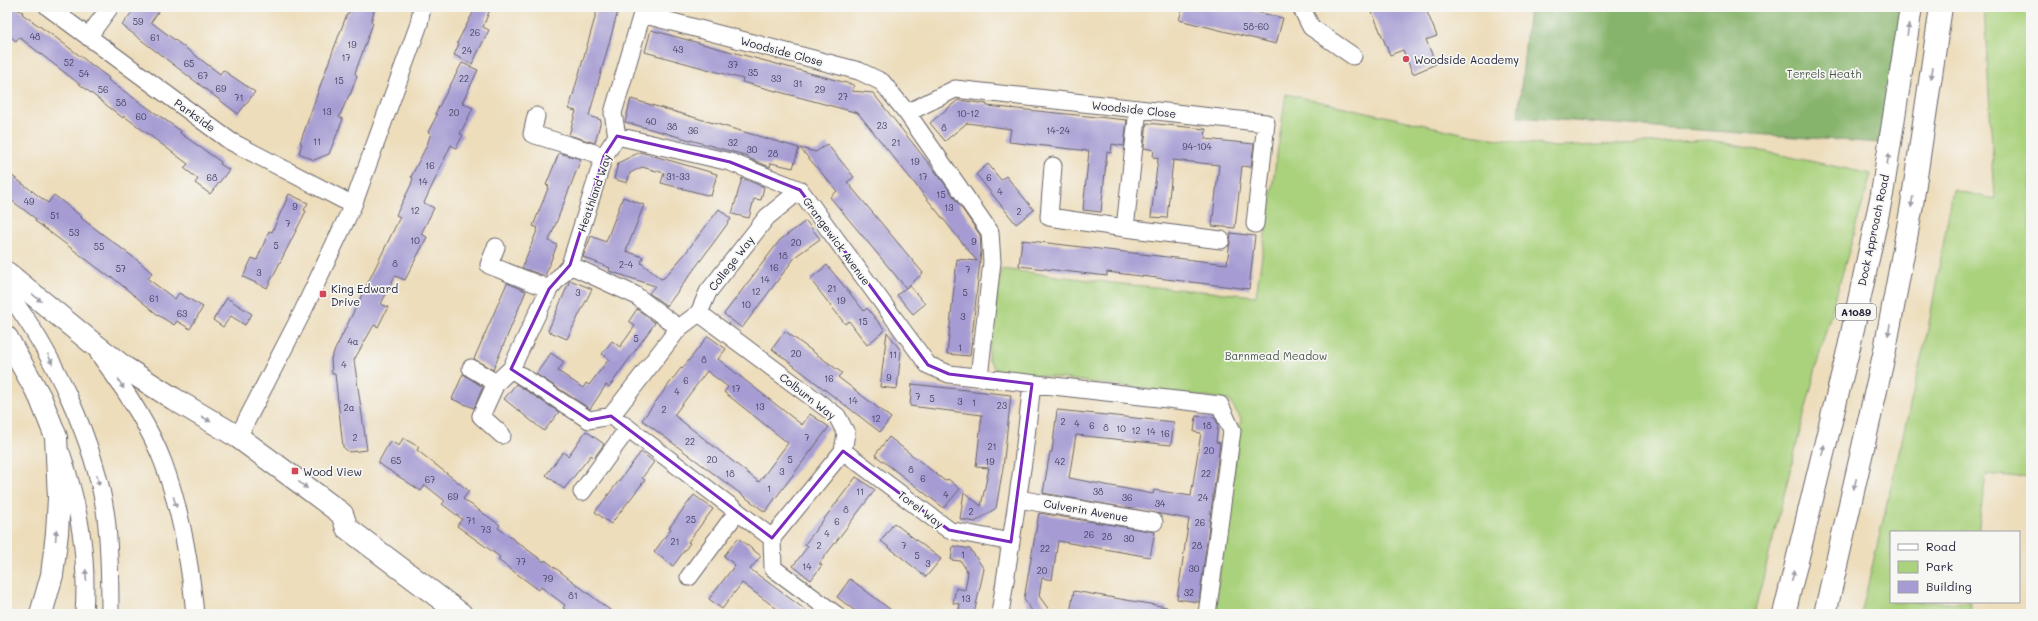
<svg xmlns="http://www.w3.org/2000/svg" width="2038" height="621" font-family="Mali,sans-serif">
<rect width="100%" height="100%" fill="#f6f6f2"/>
<filter id="ink" filterUnits="userSpaceOnUse"><feTurbulence type="fractalNoise" baseFrequency=".025" numOctaves="2"/><feDisplacementMap in="SourceGraphic" scale="8" xChannelSelector="R" yChannelSelector="G"/><feConvolveMatrix kernelMatrix="1 2 1 2 8 2 1 2 1" color-interpolation-filters="sRGB"/></filter>
<filter id="wash" filterUnits="userSpaceOnUse"><feTurbulence type="fractalNoise" baseFrequency=".012" numOctaves="4" result="noise"/><feDisplacementMap in="SourceGraphic" scale="16" xChannelSelector="R" yChannelSelector="G"/><feGaussianBlur stdDeviation="0.9" result="paint"/><feColorMatrix in="noise" values="0 0 0 0 0 0 0 0 0 0 0 0 0 0 0 0 0 1.4 0 .05"/><feComposite in="paint" operator="in"/></filter>
<g filter="url(#wash)">
<rect width="100%" height="100%" fill="#edddbb"/>
<!-- green -->
<path fill="#aad27d" stroke="#667a5c" d="M 1984,7 L 2031,7 L 2031,478 L 1986,474 L 1978,532 L 1891,532 L 1891,602 L 1971,602 L 1970,614 L 1861,614 L 1928,329 L 1953,190 L 1995,199 Z
M 1286,94 L 1470,135 L 1556,147 L 1710,140 L 1871,174 L 1821,348 L 1754,614 L 1214,614 L 1241,419 L 1229,400 L 996,370 L 988,359 L 1001,269 L 1121,284 L 1256,296 Z"/>
<!-- forest -->
<path fill="#87b46c" stroke="#546b54" d="M 1529,7 L 1903,7 L 1879,143 L 1518,117 Z"/>
<g id="blocks">
<!-- building -->
<path fill="#a69cd3" fill-rule="evenodd" d="M 7,7 L 12,7 L 23,12 L 22,14 L 55,37 L 109,78 L 108,80 L 164,119 L 181,131 L 180,133 L 221,162 L 220,164 L 229,170 L 210,194 L 195,183 L 198,179 L 184,168 L 188,164 L 124,116 L 123,118 L 19,37 L 16,41 L 7,34 Z
M 136,7 L 162,7 L 151,22 L 220,74 L 223,70 L 255,92 L 238,114 L 123,26 L 122,25 Z
M 351,7 L 375,7 L 371,22 L 373,23 L 355,73 L 357,76 L 350,95 L 349,95 L 339,117 L 343,119 L 329,154 L 314,160 L 299,153 L 302,144 L 300,143 L 328,64 L 347,14 L 348,14 Z
M 476,7 L 491,7 L 483,27 L 489,30 L 472,64 L 454,55 L 459,44 L 457,43 Z
M 598,7 L 619,7 L 589,116 L 601,120 L 595,143 L 569,135 L 576,111 L 569,109 Z
M 1183,7 L 1249,7 L 1248,10 L 1283,18 L 1276,44 L 1179,20 Z
M 1370,7 L 1425,7 L 1437,36 L 1426,40 L 1436,64 L 1413,74 L 1403,50 L 1390,55 Z
M 651,30 L 854,85 L 852,91 L 873,93 L 945,184 L 980,235 L 981,251 L 970,356 L 947,354 L 957,259 L 977,261 L 858,113 L 742,82 L 743,79 L 645,52 Z
M 462,63 L 478,70 L 462,103 L 473,108 L 460,134 L 463,135 L 456,148 L 451,145 L 424,203 L 434,208 L 421,234 L 427,237 L 405,280 L 395,276 L 381,304 L 388,307 L 378,327 L 374,325 L 354,360 L 367,450 L 349,452 L 343,447 L 335,374 L 332,374 L 331,358 L 400,217 L 396,215 L 411,185 L 413,178 L 411,177 L 427,145 L 431,133 L 428,132 L 437,115 L 435,114 Z
M 631,99 L 799,148 L 793,168 L 771,163 L 770,167 L 748,158 L 748,156 L 625,122 Z
M 958,100 L 987,104 L 987,106 L 1127,120 L 1124,146 L 1112,144 L 1111,153 L 1107,152 L 1101,212 L 1083,210 L 1089,151 L 1009,142 L 1011,129 L 967,123 L 945,141 L 930,123 Z
M 1147,123 L 1206,129 L 1205,139 L 1254,144 L 1251,167 L 1242,166 L 1235,228 L 1212,226 L 1219,165 L 1173,160 L 1167,218 L 1151,217 L 1158,158 L 1153,157 L 1154,150 L 1144,148 Z
M 827,144 L 854,177 L 847,182 L 923,273 L 906,288 L 830,197 L 837,191 L 800,148 L 816,152 Z
M 640,152 L 717,174 L 711,196 L 661,183 L 664,173 L 642,167 L 630,173 L 627,183 L 614,179 L 618,163 Z
M 559,153 L 581,159 L 549,241 L 557,245 L 545,276 L 522,268 L 538,228 L 533,226 L 549,186 L 546,185 Z
M 988,164 L 1001,180 L 1006,176 L 1034,210 L 1016,224 L 976,174 Z
M 7,172 L 48,203 L 54,195 L 82,217 L 81,218 L 141,263 L 152,273 L 148,279 L 175,299 L 179,293 L 203,307 L 190,329 L 177,321 L 174,325 L 158,315 L 112,277 L 111,278 L 35,221 L 36,219 L 7,197 Z
M 742,178 L 764,187 L 761,200 L 754,199 L 749,218 L 732,214 Z
M 289,194 L 308,203 L 304,210 L 306,211 L 267,288 L 243,277 L 252,258 L 257,260 L 269,231 L 272,232 Z
M 623,197 L 644,205 L 626,251 L 643,257 L 641,263 L 661,279 L 664,278 L 684,255 L 719,209 L 731,219 L 667,306 L 649,293 L 655,286 L 609,271 L 610,268 L 583,257 L 591,236 L 606,242 Z
M 806,221 L 820,239 L 796,256 L 742,328 L 724,314 L 780,240 Z
M 1231,233 L 1255,236 L 1249,289 L 1107,272 L 1107,276 L 1019,266 L 1022,240 L 1227,264 Z
M 827,265 L 864,311 L 867,308 L 885,330 L 867,345 L 849,321 L 845,324 L 810,279 Z
M 570,280 L 592,289 L 567,339 L 548,331 Z
M 507,283 L 526,291 L 493,370 L 474,359 Z
M 909,285 L 925,304 L 913,314 L 897,295 Z
M 227,298 L 252,314 L 245,325 L 231,316 L 223,327 L 213,320 Z
M 637,309 L 655,323 L 609,387 L 606,385 L 590,409 L 536,374 L 551,353 L 564,362 L 558,371 L 583,388 L 586,383 L 589,385 L 609,359 L 602,354 L 612,341 L 620,347 L 635,326 L 629,321 Z
M 785,331 L 842,373 L 838,377 L 891,418 L 880,432 L 772,349 Z
M 887,332 L 901,351 L 897,389 L 880,387 Z
M 708,336 L 726,349 L 718,359 L 802,425 L 810,414 L 829,427 L 765,512 L 642,420 L 681,368 L 682,369 ZM 707,371 L 728,387 L 724,392 L 788,443 L 759,482 L 674,415 Z
M 463,374 L 483,387 L 474,408 L 452,399 Z
M 516,384 L 559,412 L 544,431 L 504,399 Z
M 912,384 L 1011,395 L 1003,468 L 996,508 L 975,522 L 960,519 L 964,492 L 981,506 L 989,468 L 976,467 L 982,415 L 910,406 Z
M 1057,410 L 1174,422 L 1171,445 L 1076,435 L 1069,478 L 1153,494 L 1154,490 L 1191,496 L 1201,433 L 1194,432 L 1196,416 L 1215,418 L 1218,424 L 1216,442 L 1220,443 L 1199,602 L 1177,599 L 1189,519 L 1043,493 L 1050,452 L 1052,452 Z
M 586,431 L 604,444 L 594,458 L 591,455 L 564,489 L 546,475 L 563,452 L 568,456 Z
M 889,437 L 945,481 L 948,479 L 960,489 L 944,508 L 875,455 Z
M 403,438 L 419,447 L 417,450 L 469,491 L 463,499 L 500,525 L 498,528 L 544,562 L 545,560 L 615,614 L 571,614 L 563,608 L 565,605 L 541,587 L 539,590 L 520,576 L 498,560 L 500,557 L 457,526 L 462,519 L 442,504 L 445,501 L 425,485 L 421,491 L 378,463 L 390,441 L 399,446 Z
M 641,452 L 654,462 L 642,478 L 645,480 L 611,524 L 595,512 Z
M 856,477 L 875,490 L 819,564 L 822,565 L 811,580 L 793,566 L 808,546 L 805,544 Z
M 694,495 L 713,509 L 688,542 L 690,543 L 673,566 L 654,552 L 671,529 L 669,528 Z
M 1039,513 L 1155,532 L 1150,557 L 1058,541 L 1052,580 L 1042,578 L 1039,596 L 1052,614 L 1034,614 L 1024,599 Z
M 894,523 L 941,559 L 926,577 L 881,541 Z
M 738,538 L 761,556 L 750,569 L 811,614 L 784,614 L 742,583 L 722,609 L 709,599 L 735,565 L 724,556 Z
M 953,546 L 970,549 L 984,569 L 974,614 L 958,614 L 960,604 L 953,603 L 956,588 L 965,590 L 968,573 L 961,561 L 951,560 Z
M 850,579 L 861,587 L 896,614 L 859,614 L 837,597 Z
M 1074,591 L 1167,607 L 1167,614 L 1070,613 Z"/>
</g>
</g>
<g filter="url(#ink)">
<use href="#blocks" fill-opacity="0" stroke="#696368" stroke-width="1"/>
<g fill="none" stroke-linecap="round" stroke-linejoin="round">
<!-- minor casing -->
<g stroke="#696368" stroke-width="19">
<path id="minor" d="M 48,7 L 230,141 L 353,205
M 1301,7 L 1311,27 L 1353,56
M 642,14 L 859,71 L 882,82 L 907,113 L 955,89 L 1266,123 L 1255,224
M 88,37 L 110,7
M 907,113 L 990,232 L 992,262 L 979,377
M 536,116 L 532,134 L 604,156
M 617,136 L 730,162 L 800,190 L 928,365 L 949,374 L 1220,405 L 1232,431 L 1207,614
M 1053,166 L 1049,217 L 1125,228 L 1138,109
M 1125,228 L 1221,240
M 496,247 L 489,265 L 549,289
M 570,265 L 635,295 L 679,328
M 7,292 C 52,351 96,443 106,517 C 110,549 110,582 110,614
M 699,313 L 837,416 L 846,433 L 843,451 L 772,538
M 99,354 C 122,385 149,425 163,462 C 181,510 190,563 195,614
M 471,368 L 496,383 L 481,416 L 502,435
M 511,369 L 589,420 L 611,416 L 628,428 L 772,538 L 773,568 L 835,614
M 496,383 L 511,369 L 549,289 L 570,265 L 604,156 L 617,136 L 613,113 L 644,7
M 611,416 L 679,328 L 699,313 L 708,292 L 767,217 L 800,190
M 238,437 L 302,313 L 353,205 L 419,24 L 422,7
M 843,451 L 949,530 L 1011,542
M 62,455 C 80,510 88,557 84,614
M 582,492 L 628,428
M 1018,499 L 1154,522
M 689,577 L 737,512
M 1000,614 L 1023,462 L 1032,384"/>
</g>
<!-- major casing -->
<g stroke="#696368" stroke-width="24">
<path id="major" d="M 7,273 L 90,341 L 125,368 L 174,399 L 238,437 L 302,484 L 342,514 L 347,528 L 461,614
M 7,338 L 40,397 L 56,437 L 59,498 L 57,533 L 52,575 L 41,614"/>
</g>
<!-- highway casing -->
<g stroke="#696368" stroke-width="24">
<path id="highway" d="M 1784,614 L 1849,347 L 1882,194 L 1911,7
M 1825,614 L 1884,355 L 1911,211 L 1941,7"/>
</g>
<!-- minor -->
<use href="#minor" stroke="#fff" stroke-width="17"/>
<!-- major -->
<use href="#major" stroke="#fff" stroke-width="22"/>
<!-- highway -->
<use href="#highway" stroke="#fff" stroke-width="22"/>
</g>
<!-- one-way arrows -->
<defs><path id="oneway-solid" d="M-6-.8H1V-3.2L6.5 0L1 3.2V.8H-6Z"/></defs>
<g fill="#9c9ca7">
<use href="#oneway-solid" transform="translate(1908 30) rotate(-82)"/>
<use href="#oneway-solid" transform="translate(1932 73) rotate(99)"/>
<use href="#oneway-solid" transform="translate(1888 159) rotate(-80)"/>
<use href="#oneway-solid" transform="translate(1912 202) rotate(99)"/>
<use href="#oneway-solid" transform="translate(37 298) rotate(39)"/>
<use href="#oneway-solid" transform="translate(1889 330) rotate(100)"/>
<use href="#oneway-solid" transform="translate(50 359) rotate(66)"/>
<use href="#oneway-solid" transform="translate(121 384) rotate(59)"/>
<use href="#oneway-solid" transform="translate(206 419) rotate(31)"/>
<use href="#oneway-solid" transform="translate(1823 450) rotate(-76)"/>
<use href="#oneway-solid" transform="translate(98 480) rotate(78)"/>
<use href="#oneway-solid" transform="translate(1855 484) rotate(103)"/>
<use href="#oneway-solid" transform="translate(303 485) rotate(37)"/>
<use href="#oneway-solid" transform="translate(175 502) rotate(74)"/>
<use href="#oneway-solid" transform="translate(56 535) rotate(-85)"/>
<use href="#oneway-solid" transform="translate(86 575) rotate(-94)"/>
<use href="#oneway-solid" transform="translate(1793 576) rotate(-77)"/>
</g>
</g>
<!-- marked area -->
<path fill="none" stroke="#7b2cbf" stroke-width="3" stroke-linejoin="round" d="M 617,136 L 730,162 L 800,190 L 928,365 L 949,374 L 1032,384 L 1011,542 L 949,530 L 843,451 L 772,538 L 611,416 L 589,420 L 511,369 L 549,289 L 570,265 L 604,156 Z"/>
<!-- markers -->
<g fill="#d1495b" stroke="#f6f6f2" stroke-width="1.5">
<circle cx="1406" cy="59" r="4"/>
<rect x="319" y="290" width="8" height="8" rx="2"/>
<rect x="291" y="467" width="8" height="8" rx="2"/>
</g>
<g text-anchor="middle" dominant-baseline="central" stroke-width="3.5" stroke-linejoin="round" paint-order="stroke">
<!-- number labels -->
<g font-size="9" fill="#434061">
<text x="138" y="21">59</text>
<text x="1256" y="26">58-60</text>
<text x="475" y="32">26</text>
<text x="35" y="36">48</text>
<text x="155" y="37">61</text>
<text x="352" y="44">19</text>
<text x="678" y="49">43</text>
<text x="467" y="50">24</text>
<text x="346" y="57">17</text>
<text x="69" y="62">52</text>
<text x="189" y="63">65</text>
<text x="733" y="64">37</text>
<text x="753" y="72">35</text>
<text x="84" y="73">54</text>
<text x="203" y="75">67</text>
<text x="464" y="78">22</text>
<text x="776" y="78">33</text>
<text x="339" y="80">15</text>
<text x="798" y="83">31</text>
<text x="221" y="88">69</text>
<text x="103" y="89">56</text>
<text x="820" y="89">29</text>
<text x="843" y="96">27</text>
<text x="239" y="97">71</text>
<text x="121" y="102">58</text>
<text x="327" y="111">13</text>
<text x="454" y="112">20</text>
<text x="968" y="113">10-12</text>
<text x="141" y="116">60</text>
<text x="651" y="121">40</text>
<text x="882" y="125">23</text>
<text x="672" y="126">38</text>
<text x="944" y="127">8</text>
<text x="693" y="130">36</text>
<text x="1058" y="130">14-24</text>
<text x="317" y="141">11</text>
<text x="733" y="142">32</text>
<text x="896" y="142">21</text>
<text x="1197" y="146">94-104</text>
<text x="752" y="149">30</text>
<text x="773" y="153">28</text>
<text x="915" y="161">19</text>
<text x="430" y="165">16</text>
<text x="678" y="176">31-33</text>
<text x="923" y="176">17</text>
<text x="212" y="177">68</text>
<text x="989" y="177">6</text>
<text x="423" y="181">14</text>
<text x="1000" y="191">4</text>
<text x="941" y="194">15</text>
<text x="29" y="201">49</text>
<text x="295" y="206">9</text>
<text x="949" y="207">13</text>
<text x="415" y="210">12</text>
<text x="1019" y="211">2</text>
<text x="55" y="215">51</text>
<text x="288" y="223">7</text>
<text x="74" y="232">53</text>
<text x="415" y="240">10</text>
<text x="974" y="241">9</text>
<text x="796" y="242">20</text>
<text x="276" y="245">5</text>
<text x="99" y="246">55</text>
<text x="783" y="255">18</text>
<text x="395" y="263">8</text>
<text x="626" y="264">2-4</text>
<text x="774" y="267">16</text>
<text x="121" y="268">57</text>
<text x="968" y="269">7</text>
<text x="259" y="272">3</text>
<text x="765" y="279">14</text>
<text x="832" y="288">21</text>
<text x="756" y="291">12</text>
<text x="578" y="292">3</text>
<text x="965" y="292">5</text>
<text x="154" y="298">61</text>
<text x="841" y="300">19</text>
<text x="746" y="304">10</text>
<text x="182" y="313">63</text>
<text x="963" y="316">3</text>
<text x="863" y="321">15</text>
<text x="636" y="338">5</text>
<text x="353" y="341">4a</text>
<text x="960" y="347">1</text>
<text x="796" y="353">20</text>
<text x="893" y="354">11</text>
<text x="704" y="359">8</text>
<text x="344" y="364">4</text>
<text x="889" y="377">9</text>
<text x="829" y="378">16</text>
<text x="686" y="380">6</text>
<text x="736" y="388">17</text>
<text x="677" y="391">4</text>
<text x="918" y="396">7</text>
<text x="932" y="398">5</text>
<text x="853" y="400">14</text>
<text x="960" y="401">3</text>
<text x="974" y="402">1</text>
<text x="1002" y="405">23</text>
<text x="760" y="406">13</text>
<text x="349" y="407">2a</text>
<text x="664" y="409">2</text>
<text x="876" y="418">12</text>
<text x="1063" y="421">2</text>
<text x="1077" y="423">4</text>
<text x="1092" y="425">6</text>
<text x="1207" y="425">18</text>
<text x="1106" y="427">8</text>
<text x="1121" y="428">10</text>
<text x="1136" y="430">12</text>
<text x="1151" y="431">14</text>
<text x="1165" y="433">16</text>
<text x="355" y="437">2</text>
<text x="807" y="437">7</text>
<text x="690" y="441">22</text>
<text x="992" y="446">21</text>
<text x="1209" y="450">20</text>
<text x="712" y="459">20</text>
<text x="790" y="459">5</text>
<text x="396" y="460">65</text>
<text x="990" y="461">19</text>
<text x="1060" y="461">42</text>
<text x="911" y="469">8</text>
<text x="782" y="471">3</text>
<text x="730" y="473">18</text>
<text x="1206" y="473">22</text>
<text x="923" y="478">6</text>
<text x="430" y="479">67</text>
<text x="769" y="488">1</text>
<text x="860" y="491">11</text>
<text x="1098" y="491">38</text>
<text x="946" y="494">4</text>
<text x="453" y="496">69</text>
<text x="1127" y="497">36</text>
<text x="1203" y="497">24</text>
<text x="1160" y="503">34</text>
<text x="846" y="509">8</text>
<text x="971" y="511">2</text>
<text x="691" y="519">25</text>
<text x="471" y="520">71</text>
<text x="837" y="521">6</text>
<text x="1200" y="522">26</text>
<text x="486" y="529">73</text>
<text x="827" y="533">4</text>
<text x="1089" y="534">26</text>
<text x="1107" y="536">28</text>
<text x="1129" y="538">30</text>
<text x="675" y="541">21</text>
<text x="819" y="545">2</text>
<text x="904" y="545">7</text>
<text x="1197" y="545">28</text>
<text x="1045" y="548">22</text>
<text x="963" y="554">1</text>
<text x="917" y="555">5</text>
<text x="521" y="561">77</text>
<text x="928" y="563">3</text>
<text x="807" y="566">14</text>
<text x="1194" y="568">30</text>
<text x="1042" y="570">20</text>
<text x="548" y="578">79</text>
<text x="1189" y="592">32</text>
<text x="573" y="595">81</text>
<text x="966" y="598">13</text>
</g>
<!-- shield labels -->
<rect fill="#f6f6f2" stroke="#626272" stroke-width="1" x="1836" y="304" width="40" height="16" rx="3"/>
<g font-size="10" font-weight="bold" fill="#22223b">
<text x="1856" y="312">A1089</text>
</g>
<!-- street labels -->
<g font-size="11" fill="#22223b" stroke="#f6f6f2">
<text transform="translate(782 51) rotate(15)">Woodside Close</text>
<text transform="translate(1134 109) rotate(6)">Woodside Close</text>
<text transform="translate(195 115) rotate(36)">Parkside</text>
<text transform="translate(594 193) rotate(-71)">Heathland Way</text>
<text transform="translate(1873 230) rotate(-78)">Dock Approach Road</text>
<text transform="translate(837 241) rotate(54)">Grangewick Avenue</text>
<text transform="translate(731 263) rotate(-52)">College Way</text>
<text transform="translate(808 396) rotate(38)">Colburn Way</text>
<text transform="translate(921 509) rotate(37)">Torel Way</text>
<text transform="translate(1086 510) rotate(10)">Culverin Avenue</text>
</g>
<!-- poi labels -->
<g font-size="11" fill="#22223b" stroke="#f6f6f2" text-anchor="start">
<text x="1414" y="59">Woodside Academy</text>
<text x="331" y="288">King Edward<tspan x="331" dy="13">Drive</tspan></text>
<text x="303" y="471">Wood View</text>
</g>
<!-- park labels -->
<g font-size="11" fill="#4b574f" stroke="#f6f6f2">
<text x="1824" y="73">Terrels Heath</text>
<text x="1276" y="355">Barnmead Meadow</text>
</g>
</g>
<!-- margin -->
<rect width="2038" height="621" fill="none" stroke="#f6f6f2" stroke-width="24"/>
<!-- legend -->
<rect x="1890" y="531" width="130" height="72" fill="#f6f6f2" stroke="#a1a1a9"/>
<rect x="1898" y="544" width="20" height="6" fill="#ffffff" stroke="#a1a1a9"/>
<text x="1926" y="551" font-size="12" fill="#22223b">Road</text>
<rect x="1898" y="561" width="20" height="12" fill="#aad27d" stroke="#a1a1a9"/>
<text x="1926" y="571" font-size="12" fill="#22223b">Park</text>
<rect x="1898" y="581" width="20" height="12" fill="#a69cd3" stroke="#a1a1a9"/>
<text x="1926" y="591" font-size="12" fill="#22223b">Building</text>
</svg>
